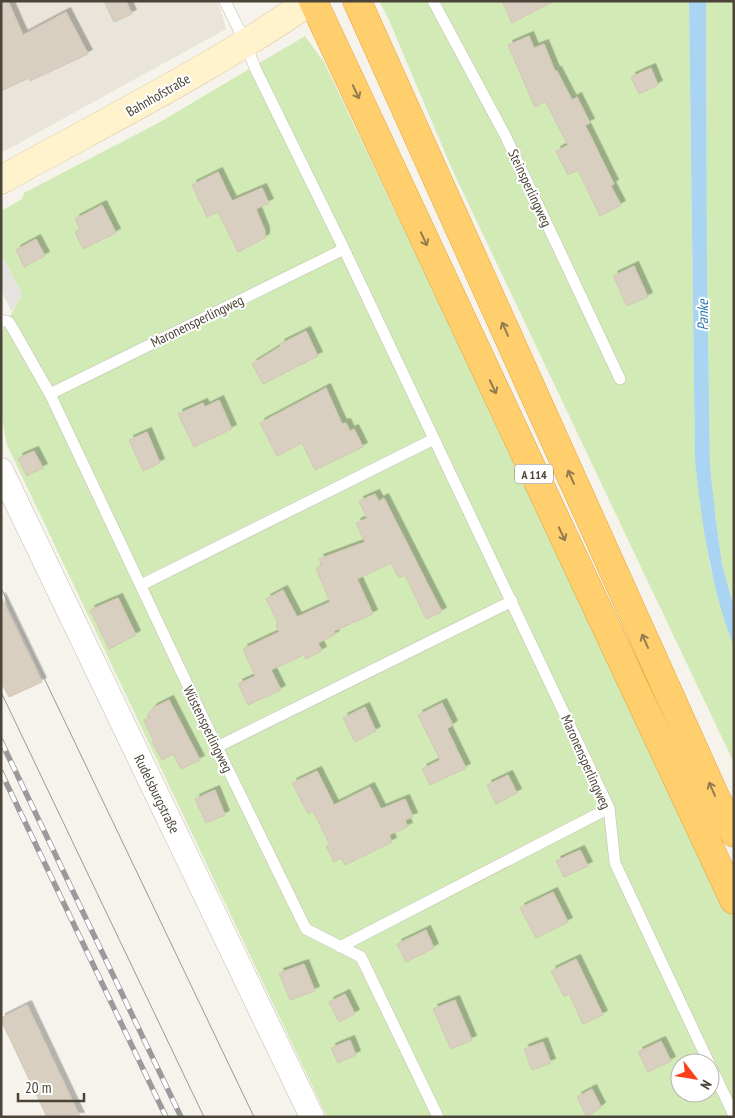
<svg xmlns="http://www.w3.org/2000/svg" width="735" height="1118" font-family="'PT Sans Narrow',sans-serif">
<defs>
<filter id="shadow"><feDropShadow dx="4.5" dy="-4.5" stdDeviation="0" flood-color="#0004"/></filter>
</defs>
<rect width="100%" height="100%" fill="#f6f3ec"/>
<!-- residential -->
<path fill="#eae5da" d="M 1,1 L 218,1 L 226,29 L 1,153 Z"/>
<!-- green -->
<path fill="#d2eab5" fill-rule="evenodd" d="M 379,1 L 689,1 L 695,462 L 710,567 L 734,647 L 734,763 L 451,167 L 389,20 Z
M 706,1 L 734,1 L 734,608 L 722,564 L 716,521 L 710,466 L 707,266 Z
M 305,36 L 324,62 L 597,635 L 734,919 L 734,1117 L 327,1117 L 7,445 L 1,413 L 1,333 L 22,294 L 1,254 L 1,211 L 22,199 L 24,193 L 160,122 ZM 680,1063 L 710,1063 L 710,1093 L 680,1093 Z"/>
<!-- parking -->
<path fill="#e5e3e0" d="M 1,254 L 22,294 L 12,312 L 1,290 Z"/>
<!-- water -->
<path fill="#a9d4f2" d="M 689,1 L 706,1 L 707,266 L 710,466 L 716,521 L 722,564 L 734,608 L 734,647 C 711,588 702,525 695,462 Z"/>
<!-- building -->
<path fill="#d8cfc1" stroke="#d3c7b4" filter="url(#shadow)" d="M 1,1 L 8,1 L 23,35 L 66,12 L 88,54 L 30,81 L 29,78 L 1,91 Z
M 104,1 L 126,1 L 132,14 L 114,22 Z
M 502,1 L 554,1 L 512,23 Z
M 529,36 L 534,48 L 544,44 L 555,71 L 557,71 L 572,100 L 577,97 L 590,123 L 585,125 L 614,184 L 611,186 L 621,205 L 600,216 L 578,170 L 568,175 L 556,151 L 568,145 L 545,101 L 535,107 L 508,45 Z
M 651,68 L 658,85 L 639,94 L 631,77 Z
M 218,172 L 232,201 L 262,188 L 269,203 L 256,209 L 265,231 L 265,238 L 238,252 L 218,212 L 207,217 L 192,185 Z
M 102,205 L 116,233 L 83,249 L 75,232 L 80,229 L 75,219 Z
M 36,239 L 45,256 L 24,267 L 16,250 Z
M 634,266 L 648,297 L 627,306 L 613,276 Z
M 306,331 L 318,356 L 263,384 L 252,364 L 281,346 L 280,344 Z
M 326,388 L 342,424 L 346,423 L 350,431 L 354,429 L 363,447 L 315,470 L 302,443 L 277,456 L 260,423 Z
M 219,400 L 232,429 L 194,447 L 178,414 L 203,403 L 205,407 Z
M 147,432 L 160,463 L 143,471 L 129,440 Z
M 34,451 L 43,468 L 27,476 L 18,458 Z
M 375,494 L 379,501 L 384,498 L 442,612 L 426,619 L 405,575 L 399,578 L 391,563 L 357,579 L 373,614 L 334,631 L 335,635 L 318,643 L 322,651 L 306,659 L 304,655 L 271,670 L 281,690 L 248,705 L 238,684 L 255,676 L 243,649 L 279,632 L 276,625 L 278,623 L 266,599 L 283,590 L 297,617 L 330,602 L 316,568 L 322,565 L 319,559 L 365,542 L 356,523 L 367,518 L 359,501 Z
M 1,597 L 42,682 L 9,697 L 1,682 Z
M 118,598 L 136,635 L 109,649 L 90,610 Z
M 169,700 L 200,760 L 181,769 L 173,754 L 162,760 L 152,742 L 154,742 L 144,720 L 150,717 L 148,714 L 153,708 Z
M 442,703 L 453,725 L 447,729 L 466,768 L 430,785 L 422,769 L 440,760 L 418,715 Z
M 365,707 L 376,731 L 355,742 L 343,718 Z
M 317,771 L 334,805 L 370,787 L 381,809 L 405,799 L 413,817 L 405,820 L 408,827 L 389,835 L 392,842 L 345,865 L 341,858 L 334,862 L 326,846 L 330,845 L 313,811 L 308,814 L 292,783 Z
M 508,775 L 517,793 L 496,804 L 487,785 Z
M 215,790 L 225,815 L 206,823 L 195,799 Z
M 580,850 L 588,866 L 564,877 L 556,861 Z
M 553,892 L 568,922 L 536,938 L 520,908 Z
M 426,930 L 434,948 L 406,962 L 397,944 Z
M 576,959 L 603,1015 L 583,1024 L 569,994 L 564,997 L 551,971 Z
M 304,964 L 315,991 L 290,1000 L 279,973 Z
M 345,994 L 355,1014 L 339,1022 L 329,1002 Z
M 455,1000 L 472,1040 L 451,1049 L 433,1009 Z
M 27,1005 L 80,1117 L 47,1117 L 1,1020 L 1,1018 Z
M 350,1040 L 356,1055 L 338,1063 L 331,1048 Z
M 661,1041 L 671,1061 L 648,1072 L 638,1052 Z
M 543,1042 L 551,1063 L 532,1070 L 524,1049 Z
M 592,1089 L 601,1107 L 587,1117 L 577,1097 Z"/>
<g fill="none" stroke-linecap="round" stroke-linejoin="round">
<!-- service casing -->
<g stroke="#c2bbae" stroke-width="12">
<path id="service" d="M 225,1 L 246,44 L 255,68 L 344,249 L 609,808 L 615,863 L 709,1063
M 433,1 L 506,137 L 620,379
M 1,320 L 9,322 L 50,394 L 217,747 L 306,929 L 361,957 L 438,1117
M 50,394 L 344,249
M 141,585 L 434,439
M 217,747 L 512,601
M 340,947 L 609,808
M 710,1065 L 734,1115"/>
</g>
<!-- minor casing -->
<g stroke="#c2bbae" stroke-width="25">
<path id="minor" d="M 1,470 L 312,1117"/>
</g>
<!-- secondary casing -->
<g stroke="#d6c79b" stroke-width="29">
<path id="secondary" d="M 1,180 C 105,122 212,69 310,1"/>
</g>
<!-- motorway casing -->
<g stroke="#e0a43c" stroke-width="29">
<path id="motorway" d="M 313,1 L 734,900
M 357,1 L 715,796 L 734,833"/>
</g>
<!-- service -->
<use href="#service" stroke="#fff" stroke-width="11"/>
<!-- minor -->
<use href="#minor" stroke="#fff" stroke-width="24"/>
<!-- secondary -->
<use href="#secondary" stroke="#fff3cd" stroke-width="28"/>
<!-- motorway -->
<use href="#motorway" stroke="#ffcf6e" stroke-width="28"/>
<!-- tram -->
<path stroke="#9a9a9a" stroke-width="1" d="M 1,588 L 254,1117
M 1,692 L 204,1117"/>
<!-- rail casing -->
<g stroke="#9a9a9a" stroke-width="5.5">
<path id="rail" d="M 1,741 L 181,1117
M 1,772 L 166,1117"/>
</g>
<!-- rail -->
<use href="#rail" stroke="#fff" stroke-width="4" stroke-dasharray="11" stroke-linecap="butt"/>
</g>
<!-- one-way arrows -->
<defs><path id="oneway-shaft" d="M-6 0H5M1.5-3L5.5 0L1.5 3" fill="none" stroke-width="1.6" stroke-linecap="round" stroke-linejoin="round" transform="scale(1.25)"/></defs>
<g stroke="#937c4e">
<use href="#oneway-shaft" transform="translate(356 92) rotate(65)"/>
<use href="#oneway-shaft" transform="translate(424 239) rotate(65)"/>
<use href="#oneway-shaft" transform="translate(505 329) rotate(-114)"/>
<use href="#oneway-shaft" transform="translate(493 387) rotate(65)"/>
<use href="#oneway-shaft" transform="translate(571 477) rotate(-114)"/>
<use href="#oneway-shaft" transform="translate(562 534) rotate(65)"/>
<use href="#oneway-shaft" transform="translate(645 641) rotate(-114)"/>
<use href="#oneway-shaft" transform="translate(712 789) rotate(-114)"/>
</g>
<g text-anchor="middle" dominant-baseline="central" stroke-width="4" stroke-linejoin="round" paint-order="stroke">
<!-- shield labels -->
<rect fill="#fff" stroke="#817c74" stroke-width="1" x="515" y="464.5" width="38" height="19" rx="4"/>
<g font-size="12" font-weight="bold" fill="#4b4439">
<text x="534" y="474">A 114</text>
</g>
<!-- street labels -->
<g font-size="14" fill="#4b4439" stroke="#fff">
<text transform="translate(158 95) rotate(-30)">Bahnhofstraße</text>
<text transform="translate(530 188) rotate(65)">Steinsperlingweg</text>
<text transform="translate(197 321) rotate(-26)">Maronensperlingweg</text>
<text transform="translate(208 729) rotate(64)">Wüstensperlingweg</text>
<text transform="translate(586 762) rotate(66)">Maronensperlingweg</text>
<text transform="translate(157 794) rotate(64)">Rudelsburgstraße</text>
</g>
<!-- water labels -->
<g font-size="15" font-style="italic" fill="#2e7ab2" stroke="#fff">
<text transform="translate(702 315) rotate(-90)">Panke</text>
</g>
</g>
<!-- border -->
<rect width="735" height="1118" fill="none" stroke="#4b4439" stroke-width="5"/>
<!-- north arrow -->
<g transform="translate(695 1078) rotate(121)"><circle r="24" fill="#ffffff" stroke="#b7b4b0"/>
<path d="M0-4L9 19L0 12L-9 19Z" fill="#fc3f1d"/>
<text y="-8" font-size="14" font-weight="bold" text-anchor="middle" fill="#4b4439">N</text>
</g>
<!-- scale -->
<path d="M18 1093v8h66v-8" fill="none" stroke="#4b4439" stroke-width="2.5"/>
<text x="25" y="1093" font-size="15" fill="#4b4439" stroke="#ffffff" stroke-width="4" paint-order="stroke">20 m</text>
</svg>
